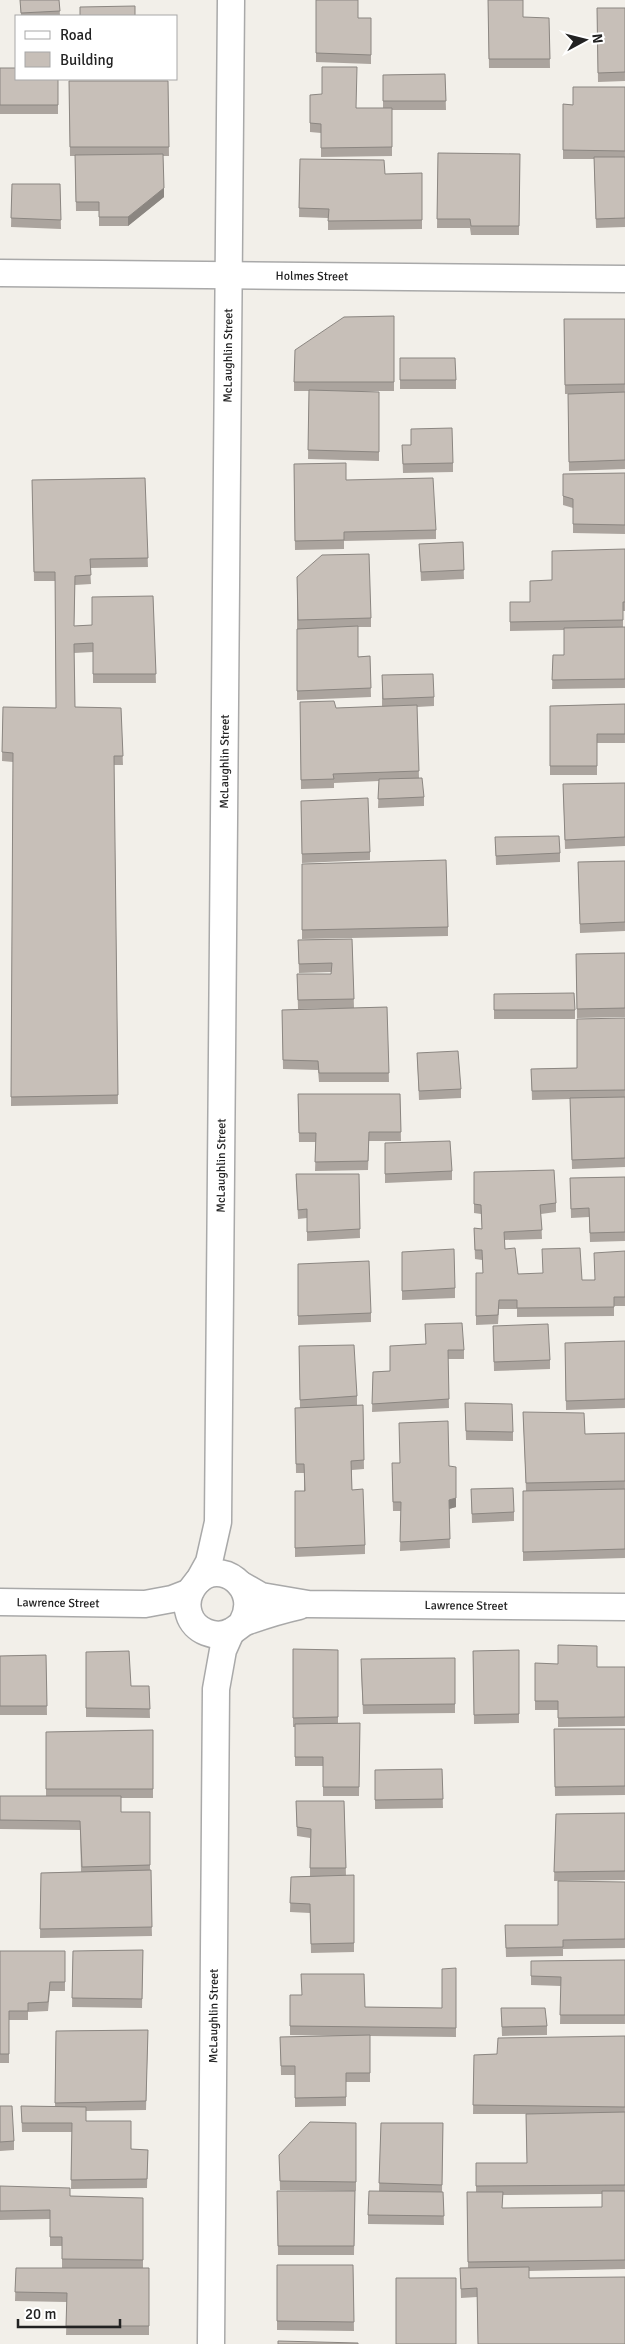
<svg xmlns="http://www.w3.org/2000/svg" width="625" height="2344" font-family="Signika,sans-serif">
<rect width="100%" height="100%" fill="#f2efe9"/>
<g fill="none" stroke-linecap="round" stroke-linejoin="round">
<!-- minor casing -->
<g stroke="#a9a9a9" stroke-width="29">
<g id="minor">
<path id="s1" d="M 0,273 L 625,279"/>
<path id="s2" d="M 199,1580 L 209,1562 L 218,1522 L 231,0"/>
<path id="s3" d="M 240,1584 L 261,1596 L 308,1604 L 625,1607"/>
<path id="s4" d="M 0,1602 L 145,1604 L 172,1599 L 190,1592"/>
<path d="M 242,1623 C 262,1588 220,1557 197,1582 C 189,1591 185,1602 189,1614 C 194,1631 216,1640 232,1631 C 238,1628 241,1623 248,1621 C 265,1615 281,1610 299,1606"/>
<path id="s5" d="M 211,2344 L 216,1689 L 223,1650 L 231,1632"/>
</g>
</g>
<!-- minor -->
<use href="#minor" stroke="#fff" stroke-width="26"/>
</g>
<!-- wall -->
<path fill="#aba49e" fill-rule="evenodd" d="M 20,0 L 59,0 L 60,16 L 21,16 Z
M 316,0 L 358,18 L 371,18 L 371,64 L 316,62 Z
M 488,0 L 523,18 L 549,18 L 550,68 L 489,68 Z
M 597,8 L 625,8 L 625,81 L 598,82 Z
M 0,68 L 58,79 L 58,114 L 0,114 Z
M 445,74 L 446,110 L 392,110 L 392,156 L 321,157 L 321,133 L 310,132 L 310,95 L 357,108 L 383,108 L 383,75 Z
M 69,81 L 168,81 L 169,156 L 163,156 L 164,197 L 128,226 L 99,226 L 99,211 L 76,211 L 75,156 L 70,156 Z
M 625,87 L 625,227 L 596,228 L 594,159 L 563,159 L 563,104 L 573,105 Z
M 438,153 L 520,154 L 519,235 L 471,235 L 470,228 L 437,228 Z
M 300,159 L 385,174 L 422,173 L 422,229 L 328,230 L 328,218 L 299,217 Z
M 12,184 L 60,184 L 61,229 L 11,227 Z
M 394,316 L 394,391 L 347,391 L 379,392 L 379,461 L 308,459 L 309,391 L 294,391 L 294,382 Z
M 564,319 L 625,319 L 625,469 L 569,471 L 568,394 L 565,394 Z
M 400,358 L 456,380 L 456,389 L 400,389 Z
M 402,445 L 453,463 L 453,472 L 403,473 Z
M 294,464 L 346,480 L 436,530 L 436,539 L 344,541 L 344,549 L 295,550 Z
M 625,473 L 625,534 L 573,533 L 573,508 L 563,505 L 563,474 Z
M 145,478 L 148,567 L 90,568 L 91,584 L 75,585 L 74,626 L 92,625 L 153,596 L 156,683 L 93,683 L 93,652 L 74,653 L 75,707 L 121,708 L 123,765 L 114,765 L 118,1104 L 11,1106 L 13,762 L 2,761 L 3,707 L 56,708 L 55,581 L 34,581 L 32,480 Z
M 463,542 L 464,579 L 421,581 L 419,544 Z
M 625,549 L 625,611 L 623,611 L 623,627 L 625,627 L 625,688 L 552,689 L 553,655 L 564,655 L 564,630 L 510,631 L 510,602 L 530,602 L 552,580 Z
M 297,577 L 371,618 L 371,627 L 358,627 L 358,657 L 370,656 L 371,697 L 297,700 Z
M 382,675 L 434,697 L 434,706 L 417,707 L 419,778 L 424,797 L 424,806 L 378,808 L 379,781 L 334,783 L 334,788 L 301,789 L 300,702 L 336,708 L 382,707 Z
M 625,704 L 625,743 L 597,743 L 597,775 L 550,775 L 550,706 Z
M 625,783 L 625,846 L 565,849 L 563,784 Z
M 301,801 L 370,852 L 370,860 L 302,863 Z
M 495,837 L 560,853 L 560,862 L 496,865 Z
M 625,861 L 625,931 L 580,933 L 578,862 Z
M 302,864 L 448,927 L 448,936 L 302,939 Z
M 352,939 L 354,1008 L 298,1009 L 297,974 L 331,974 L 331,972 L 299,973 L 298,940 Z
M 625,953 L 625,1017 L 577,1018 L 576,954 Z
M 494,994 L 575,1010 L 575,1019 L 494,1019 Z
M 387,1007 L 389,1082 L 319,1082 L 318,1070 L 283,1069 L 282,1010 Z
M 625,1018 L 625,1167 L 572,1169 L 570,1099 L 532,1100 L 531,1069 L 577,1068 Z
M 417,1053 L 461,1089 L 461,1098 L 419,1100 Z
M 298,1094 L 400,1094 L 401,1141 L 369,1141 L 368,1170 L 315,1171 L 316,1142 L 299,1142 Z
M 385,1143 L 452,1171 L 452,1180 L 385,1183 Z
M 474,1172 L 556,1203 L 556,1212 L 541,1214 L 542,1239 L 504,1240 L 505,1249 L 518,1274 L 582,1280 L 594,1280 L 625,1251 L 625,1306 L 614,1306 L 614,1316 L 517,1317 L 517,1309 L 499,1309 L 498,1324 L 476,1325 L 476,1273 L 483,1273 L 482,1260 L 475,1259 L 474,1228 L 482,1229 L 481,1214 L 474,1213 Z
M 296,1174 L 359,1174 L 360,1238 L 307,1241 L 307,1218 L 298,1219 Z
M 625,1177 L 625,1241 L 590,1242 L 589,1217 L 571,1218 L 570,1178 Z
M 402,1252 L 455,1288 L 455,1298 L 402,1300 Z
M 298,1264 L 371,1313 L 371,1322 L 298,1325 Z
M 425,1324 L 464,1350 L 464,1359 L 448,1359 L 449,1408 L 372,1412 L 373,1372 L 390,1371 L 426,1344 Z
M 493,1326 L 550,1360 L 550,1369 L 494,1371 Z
M 625,1341 L 625,1408 L 566,1410 L 565,1343 Z
M 299,1346 L 357,1396 L 357,1405 L 363,1405 L 364,1469 L 352,1470 L 352,1490 L 365,1545 L 365,1554 L 295,1557 L 295,1491 L 304,1491 L 304,1473 L 296,1473 L 295,1408 L 300,1408 Z
M 465,1403 L 513,1432 L 513,1441 L 466,1440 Z
M 523,1412 L 585,1434 L 625,1433 L 625,1558 L 523,1561 L 523,1491 L 526,1491 Z
M 449,1466 L 456,1507 L 449,1509 L 450,1548 L 400,1551 L 401,1511 L 393,1511 L 392,1472 Z
M 471,1489 L 514,1512 L 514,1521 L 472,1523 Z
M 293,1649 L 338,1650 L 338,1723 L 360,1723 L 359,1796 L 323,1796 L 323,1766 L 295,1766 L 295,1727 L 293,1727 Z
M 519,1650 L 519,1723 L 474,1724 L 473,1651 Z
M 86,1652 L 131,1686 L 149,1686 L 150,1718 L 86,1717 Z
M 46,1655 L 47,1715 L 0,1715 L 0,1656 Z
M 455,1658 L 455,1713 L 363,1714 L 361,1668 Z
M 535,1663 L 597,1667 L 625,1667 L 625,1726 L 558,1727 L 558,1710 L 535,1710 Z
M 554,1729 L 625,1729 L 625,1795 L 555,1796 Z
M 153,1730 L 153,1798 L 121,1798 L 121,1812 L 150,1812 L 150,1870 L 152,1936 L 40,1938 L 41,1873 L 81,1872 L 80,1830 L 0,1829 L 0,1796 L 46,1796 L 46,1732 Z
M 442,1769 L 443,1808 L 375,1809 L 375,1770 Z
M 296,1801 L 344,1801 L 346,1876 L 354,1875 L 354,1952 L 311,1953 L 310,1913 L 290,1912 L 291,1877 L 310,1876 L 310,1838 L 297,1836 Z
M 625,1813 L 625,1880 L 554,1881 L 556,1814 Z
M 625,1882 L 625,1948 L 563,1949 L 563,1956 L 506,1957 L 505,1925 L 558,1925 Z
M 143,1950 L 142,2008 L 72,2007 L 73,1951 Z
M 0,1951 L 65,1951 L 65,1991 L 50,1991 L 48,2011 L 28,2012 L 28,2020 L 9,2020 L 9,2063 L 0,2063 Z
M 625,1960 L 625,2024 L 560,2024 L 561,1986 L 531,1985 L 531,1961 Z
M 456,1968 L 456,2037 L 370,2036 L 370,2082 L 346,2082 L 346,2106 L 295,2107 L 295,2075 L 281,2075 L 280,2037 L 341,2036 L 290,2035 L 290,1995 L 365,2007 L 442,2008 Z
M 501,2008 L 547,2026 L 547,2035 L 502,2036 Z
M 148,2030 L 146,2110 L 86,2111 L 86,2121 L 131,2149 L 148,2150 L 147,2188 L 71,2189 L 72,2132 L 22,2132 L 21,2106 L 55,2106 L 56,2031 Z
M 625,2036 L 625,2269 L 529,2271 L 529,2278 L 625,2344 L 478,2344 L 477,2297 L 461,2298 L 460,2268 L 468,2268 L 467,2192 L 476,2192 L 476,2163 L 527,2163 L 526,2114 L 473,2114 L 474,2055 L 497,2054 ZM 602,2194 L 602,2207 L 502,2208 L 503,2195 Z
M 0,2106 L 14,2141 L 14,2150 L 0,2151 Z
M 356,2123 L 356,2191 L 280,2190 L 279,2155 Z
M 381,2123 L 443,2123 L 442,2192 L 443,2192 L 444,2225 L 368,2224 L 368,2215 L 379,2191 Z
M 0,2186 L 70,2196 L 143,2198 L 143,2268 L 149,2268 L 149,2335 L 66,2335 L 67,2302 L 15,2301 L 16,2268 L 62,2268 L 62,2246 L 50,2246 L 50,2219 L 0,2220 Z
M 277,2191 L 355,2191 L 354,2255 L 278,2255 Z
M 277,2265 L 353,2265 L 354,2331 L 277,2330 Z"/>
<!-- shaded-wall -->
<path fill="#8b8681" d="M 164,188 L 164,197 L 128,226 L 128,217 Z
M 456,1498 L 456,1507 L 449,1509 L 449,1500 Z"/>
<!-- building -->
<path fill="#c7bfb8" stroke="#8b8681" d="M 20,0 L 59,0 L 60,11 L 21,13 Z
M 316,0 L 358,0 L 358,18 L 371,18 L 371,55 L 316,53 Z
M 488,0 L 523,0 L 523,17 L 549,18 L 550,59 L 489,59 Z
M 135,6 L 135,16 L 80,16 L 80,7 Z
M 597,8 L 625,8 L 625,72 L 598,73 Z
M 322,67 L 357,67 L 356,108 L 392,108 L 392,147 L 321,148 L 321,124 L 310,123 L 310,95 L 322,94 Z
M 0,68 L 16,68 L 16,79 L 58,79 L 58,105 L 0,105 Z
M 445,74 L 446,101 L 383,101 L 383,75 Z
M 69,81 L 168,81 L 169,147 L 70,147 Z
M 573,87 L 625,87 L 625,151 L 563,150 L 563,104 L 573,105 Z
M 438,153 L 520,154 L 519,226 L 471,226 L 470,219 L 437,219 Z
M 163,154 L 164,188 L 128,217 L 99,217 L 99,202 L 76,202 L 75,155 Z
M 594,157 L 625,157 L 625,218 L 596,219 Z
M 300,159 L 384,160 L 385,174 L 422,173 L 422,220 L 328,221 L 329,209 L 299,208 Z
M 12,184 L 60,184 L 61,220 L 11,218 Z
M 394,316 L 394,382 L 294,382 L 295,350 L 344,317 Z
M 564,319 L 625,319 L 625,384 L 565,385 Z
M 400,358 L 455,358 L 456,380 L 400,380 Z
M 309,390 L 379,392 L 379,452 L 308,450 Z
M 625,392 L 625,460 L 569,462 L 568,394 Z
M 452,428 L 453,463 L 403,464 L 402,445 L 411,445 L 411,429 Z
M 346,463 L 346,480 L 433,478 L 436,530 L 344,532 L 344,540 L 295,541 L 294,464 Z
M 625,473 L 625,525 L 573,524 L 573,499 L 563,496 L 563,474 Z
M 145,478 L 148,558 L 90,559 L 91,575 L 75,576 L 74,626 L 92,625 L 92,597 L 153,596 L 156,674 L 93,674 L 93,643 L 74,644 L 75,707 L 121,708 L 123,756 L 114,756 L 118,1095 L 11,1097 L 13,753 L 2,752 L 3,707 L 56,708 L 55,572 L 34,572 L 32,480 Z
M 463,542 L 464,570 L 421,572 L 419,544 Z
M 625,549 L 625,602 L 623,602 L 623,620 L 510,622 L 510,602 L 530,602 L 530,581 L 552,580 L 552,551 Z
M 369,554 L 371,618 L 298,620 L 297,577 L 322,555 Z
M 358,626 L 358,657 L 370,656 L 371,688 L 297,691 L 297,629 Z
M 625,627 L 625,679 L 552,680 L 553,655 L 564,655 L 564,628 Z
M 433,674 L 434,697 L 383,699 L 382,675 Z
M 334,701 L 336,708 L 417,705 L 419,771 L 333,774 L 334,779 L 301,780 L 300,702 Z
M 625,704 L 625,734 L 597,734 L 597,766 L 550,766 L 550,706 Z
M 422,778 L 424,797 L 378,799 L 379,779 Z
M 625,783 L 625,837 L 565,840 L 563,784 Z
M 368,798 L 370,852 L 302,854 L 301,801 Z
M 559,836 L 560,853 L 496,856 L 495,837 Z
M 446,860 L 448,927 L 302,930 L 302,864 Z
M 625,861 L 625,922 L 580,924 L 578,862 Z
M 352,939 L 354,999 L 298,1000 L 297,974 L 331,974 L 332,963 L 299,964 L 298,940 Z
M 625,953 L 625,1008 L 577,1009 L 576,954 Z
M 574,993 L 575,1010 L 494,1010 L 494,994 Z
M 387,1007 L 389,1073 L 319,1073 L 318,1061 L 283,1060 L 282,1010 Z
M 625,1018 L 625,1090 L 532,1091 L 531,1069 L 577,1068 L 577,1019 Z
M 458,1051 L 461,1089 L 419,1091 L 417,1053 Z
M 298,1094 L 400,1094 L 401,1132 L 369,1132 L 368,1161 L 315,1162 L 316,1133 L 299,1133 Z
M 625,1097 L 625,1158 L 572,1160 L 570,1098 Z
M 450,1141 L 452,1171 L 385,1174 L 385,1143 Z
M 554,1170 L 556,1203 L 540,1205 L 542,1230 L 504,1232 L 505,1249 L 515,1248 L 518,1274 L 543,1273 L 542,1249 L 580,1248 L 582,1280 L 595,1280 L 594,1253 L 625,1251 L 625,1297 L 614,1297 L 614,1307 L 517,1308 L 517,1300 L 499,1300 L 498,1315 L 476,1316 L 476,1273 L 483,1273 L 482,1250 L 475,1250 L 474,1228 L 482,1229 L 481,1205 L 474,1204 L 474,1172 Z
M 296,1174 L 359,1174 L 360,1229 L 307,1232 L 307,1209 L 298,1210 Z
M 625,1177 L 625,1232 L 590,1233 L 589,1208 L 571,1209 L 570,1178 Z
M 454,1249 L 455,1288 L 402,1291 L 402,1252 Z
M 369,1261 L 371,1313 L 298,1316 L 298,1264 Z
M 462,1323 L 464,1350 L 448,1350 L 449,1399 L 372,1404 L 373,1372 L 390,1371 L 390,1346 L 426,1344 L 425,1324 Z
M 548,1324 L 550,1360 L 494,1362 L 493,1326 Z
M 625,1341 L 625,1399 L 566,1401 L 565,1343 Z
M 354,1345 L 357,1396 L 300,1400 L 299,1346 Z
M 465,1403 L 512,1404 L 513,1432 L 466,1431 Z
M 363,1405 L 364,1460 L 351,1461 L 352,1490 L 363,1489 L 365,1545 L 295,1548 L 295,1491 L 305,1491 L 304,1464 L 296,1464 L 295,1408 Z
M 523,1412 L 584,1413 L 585,1434 L 625,1433 L 625,1481 L 526,1483 Z
M 448,1421 L 449,1466 L 456,1467 L 456,1498 L 449,1500 L 450,1539 L 400,1542 L 401,1502 L 393,1502 L 392,1463 L 400,1463 L 399,1423 Z
M 513,1488 L 514,1512 L 472,1514 L 471,1489 Z
M 625,1489 L 625,1549 L 523,1552 L 523,1491 Z
M 558,1645 L 597,1646 L 597,1667 L 625,1667 L 625,1717 L 558,1718 L 558,1701 L 535,1701 L 535,1663 L 558,1664 Z
M 293,1649 L 338,1650 L 338,1717 L 293,1718 Z
M 519,1650 L 519,1714 L 474,1715 L 473,1651 Z
M 129,1651 L 131,1686 L 149,1686 L 150,1709 L 86,1708 L 86,1652 Z
M 46,1655 L 47,1706 L 0,1706 L 0,1656 Z
M 455,1658 L 455,1704 L 363,1705 L 361,1659 Z
M 360,1723 L 359,1787 L 323,1787 L 323,1757 L 295,1757 L 295,1724 Z
M 554,1729 L 625,1729 L 625,1786 L 555,1787 Z
M 153,1730 L 153,1789 L 46,1789 L 46,1732 Z
M 442,1769 L 443,1799 L 375,1800 L 375,1770 Z
M 0,1796 L 121,1796 L 121,1812 L 150,1812 L 150,1865 L 82,1867 L 80,1821 L 0,1820 Z
M 296,1801 L 344,1801 L 346,1868 L 310,1868 L 311,1829 L 297,1827 Z
M 625,1813 L 625,1871 L 554,1872 L 556,1814 Z
M 151,1870 L 152,1927 L 40,1929 L 41,1873 Z
M 354,1875 L 354,1943 L 311,1944 L 310,1904 L 290,1903 L 291,1877 Z
M 558,1881 L 625,1882 L 625,1939 L 563,1940 L 563,1947 L 506,1948 L 505,1925 L 558,1925 Z
M 143,1950 L 142,1999 L 72,1998 L 73,1951 Z
M 0,1951 L 65,1951 L 65,1982 L 50,1982 L 48,2002 L 28,2003 L 28,2011 L 9,2011 L 9,2054 L 0,2054 Z
M 625,1960 L 625,2015 L 560,2015 L 561,1977 L 531,1976 L 531,1961 Z
M 456,1968 L 456,2028 L 290,2026 L 290,1995 L 302,1995 L 301,1974 L 364,1974 L 365,2007 L 442,2008 L 442,1969 Z
M 501,2008 L 545,2008 L 547,2026 L 502,2027 Z
M 148,2030 L 146,2101 L 55,2103 L 56,2031 Z
M 370,2035 L 370,2073 L 346,2073 L 346,2097 L 295,2098 L 295,2066 L 281,2066 L 280,2037 Z
M 625,2036 L 625,2107 L 473,2105 L 474,2055 L 497,2054 L 498,2038 Z
M 0,2106 L 12,2106 L 14,2141 L 0,2142 Z
M 21,2106 L 86,2107 L 86,2121 L 131,2121 L 131,2149 L 148,2150 L 147,2179 L 71,2180 L 72,2123 L 22,2123 Z
M 625,2112 L 625,2185 L 476,2186 L 476,2163 L 527,2163 L 526,2114 Z
M 310,2122 L 356,2123 L 356,2182 L 280,2181 L 279,2155 Z
M 381,2123 L 443,2123 L 442,2185 L 379,2183 Z
M 0,2186 L 70,2188 L 70,2196 L 143,2198 L 143,2260 L 62,2259 L 62,2237 L 50,2237 L 50,2210 L 0,2211 Z
M 277,2191 L 355,2191 L 354,2246 L 278,2246 Z
M 369,2191 L 443,2192 L 444,2216 L 368,2215 Z
M 602,2191 L 625,2191 L 625,2260 L 468,2262 L 467,2192 L 503,2192 L 502,2208 L 602,2207 Z
M 277,2265 L 353,2265 L 354,2322 L 277,2321 Z
M 529,2267 L 529,2278 L 625,2277 L 625,2344 L 478,2344 L 477,2288 L 461,2289 L 460,2268 Z
M 16,2268 L 149,2268 L 149,2326 L 66,2326 L 67,2293 L 15,2292 Z
M 396,2278 L 456,2278 L 456,2344 L 396,2344 Z
M 278,2341 L 358,2343 L 358,2344 L 278,2344 Z"/>
<g text-anchor="middle" dominant-baseline="central" stroke-width="4.5" stroke-linejoin="round" paint-order="stroke">
<!-- street labels -->
<g font-size="12" fill="#222" stroke="#fff">
<text stroke="none"><textPath href="#s1" startOffset="312">Holmes Street</textPath></text>
<text stroke="none"><textPath href="#s2" startOffset="1228">McLaughlin Street</textPath></text>
<text stroke="none"><textPath href="#s2" startOffset="822">McLaughlin Street</textPath></text>
<text stroke="none"><textPath href="#s2" startOffset="418">McLaughlin Street</textPath></text>
<text stroke="none"><textPath href="#s4" startOffset="58">Lawrence Street</textPath></text>
<text stroke="none"><textPath href="#s3" startOffset="230">Lawrence Street</textPath></text>
<text stroke="none"><textPath href="#s5" startOffset="328">McLaughlin Street</textPath></text>
</g>
</g>
<!-- legend -->
<rect x="15" y="15" width="162" height="65" fill="#ffffff" stroke="#a7a7a7"/>
<rect x="25" y="31" width="25" height="8" fill="#ffffff" stroke="#a7a7a7"/>
<text x="60" y="40" font-size="15" fill="#222222">Road</text>
<rect x="25" y="52" width="25" height="15" fill="#c7bfb8" stroke="#a7a7a7"/>
<text x="60" y="65" font-size="15" fill="#222222">Building</text>
<!-- north arrow -->
<g transform="translate(585 40) rotate(83)" stroke="#ffffff" stroke-width="4" paint-order="stroke">
<path d="M0-4L9 19L0 12L-9 19Z" fill="#222222"/>
<text y="-8" font-size="14" font-weight="bold" text-anchor="middle" fill="#222222">N</text>
</g>
<!-- scale -->
<path d="M18 2319v8h102v-8" fill="none" stroke="#222222" stroke-width="2.5"/>
<text x="25" y="2319" font-size="15" fill="#222222" stroke="#ffffff" stroke-width="4" paint-order="stroke">20 m</text>
</svg>
